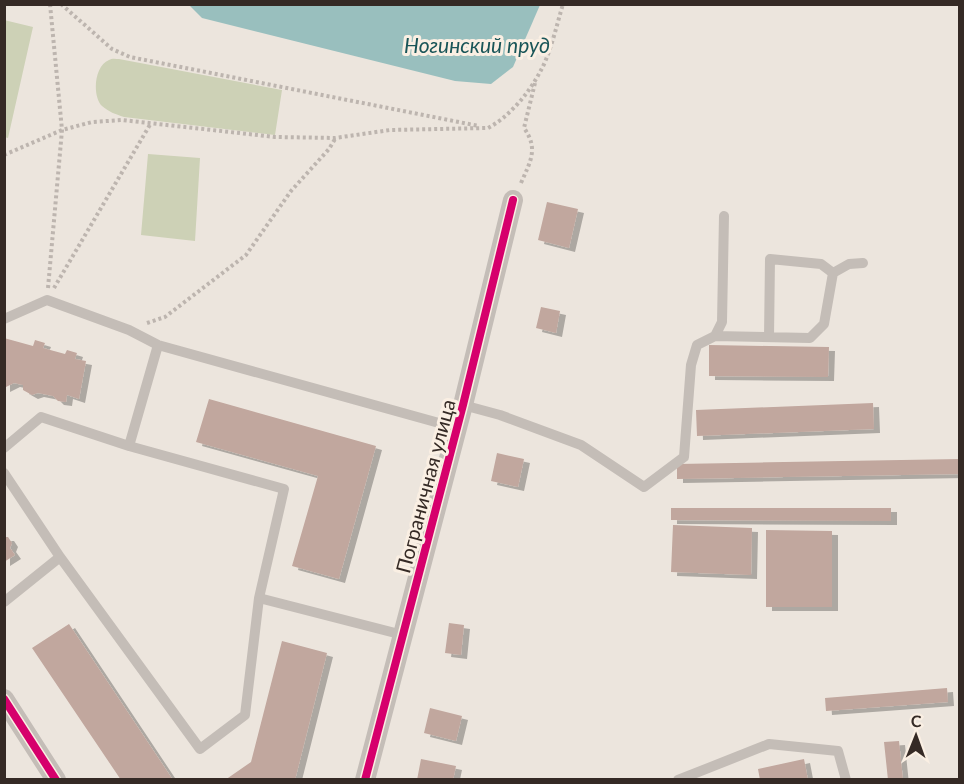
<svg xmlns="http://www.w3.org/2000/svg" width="964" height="784" font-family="Lato,sans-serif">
<defs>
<filter id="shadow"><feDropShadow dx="6" dy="4" stdDeviation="0" flood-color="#0004"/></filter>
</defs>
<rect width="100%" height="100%" fill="#ece5dd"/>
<!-- green -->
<path fill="#cdd1b6" d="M 4,20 L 33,27 L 8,138 L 4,137 Z
M 119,59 L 282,90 L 275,135 L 124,117 C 115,114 109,112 102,106 C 92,96 94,66 109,60 C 112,58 116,59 119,59 Z
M 148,154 L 200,158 L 195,241 L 141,235 Z"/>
<!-- water -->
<path fill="#99bfbe" d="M 189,5 L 540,5 L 513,67 L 491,84 L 455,81 L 202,18 Z"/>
<!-- building -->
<path fill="#c1a79e" filter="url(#shadow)" d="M 547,202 L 578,209 L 569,248 L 538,240 Z
M 541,307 L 560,311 L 556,333 L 536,328 Z
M 4,338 L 33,346 L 35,340 L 45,343 L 43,348 L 65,354 L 67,350 L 77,353 L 75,359 L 86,361 L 79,399 L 67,395 L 66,402 L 58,401 L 53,396 L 38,393 L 32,395 L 23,390 L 23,385 L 14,383 L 4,388 Z
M 709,345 L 829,347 L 828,377 L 709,376 Z
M 209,399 L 376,446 L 339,579 L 292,566 L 318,476 L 196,442 Z
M 873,403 L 874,429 L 697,436 L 696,410 Z
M 497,453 L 524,459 L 518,487 L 491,481 Z
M 960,459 L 960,474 L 677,479 L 677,464 Z
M 671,508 L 891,508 L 891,521 L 671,520 Z
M 673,525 L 752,528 L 751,575 L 671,572 Z
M 766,530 L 832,531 L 832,607 L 766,607 Z
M 4,537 L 8,537 L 12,543 L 10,548 L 15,555 L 4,562 Z
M 449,623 L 464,625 L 461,655 L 445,653 Z
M 69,624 L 173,780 L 121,780 L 32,648 Z
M 282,641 L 327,653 L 295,780 L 225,780 L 251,762 Z
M 947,688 L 948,702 L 826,711 L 825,698 Z
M 430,708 L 462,716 L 456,741 L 424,733 Z
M 899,741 L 903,780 L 888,780 L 884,742 Z
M 421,759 L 456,766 L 453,780 L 417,780 Z
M 804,759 L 808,780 L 760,780 L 758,769 Z"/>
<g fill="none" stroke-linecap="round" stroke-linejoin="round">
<!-- path -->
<path stroke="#bdb5af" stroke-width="4" stroke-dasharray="3 3" stroke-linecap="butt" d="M 61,4 L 112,49 L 130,57 L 479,126
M 4,155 L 62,130 L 92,122 L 122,120 L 275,137 L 335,138 L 390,130 L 488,128 C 509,117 529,93 540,72 C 550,55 557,24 563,4
M 521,183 C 530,162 539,149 524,128 L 535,83
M 48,288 L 62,130 L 50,4
M 54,288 L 151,123
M 147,323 L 165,317 L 246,255 L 291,191 L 329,149 L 335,139"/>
<!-- service -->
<path stroke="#c4bdb7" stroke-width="10" d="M 4,319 L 47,300 L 129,330 L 158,345 L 457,428
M 715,336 L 722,322 L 724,216
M 769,337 L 770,259 L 821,264 L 833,273
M 463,405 L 500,415 L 581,445 L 644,487 L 684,457 L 691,365 L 697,345 L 715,336 L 810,338 L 824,324 L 833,273 L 849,264 L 863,263
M 129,446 L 284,489 L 259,598 L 403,635
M 4,448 L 41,417 L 129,446 L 158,345
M 4,473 L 60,557 L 4,602
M 60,557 L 200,749 L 245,715 L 259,598
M 678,780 L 769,744 L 838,751 L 846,780"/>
<!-- minor -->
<path stroke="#c4bdb7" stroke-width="20" d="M 4,699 L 56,780
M 365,780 L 463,405 L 513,200"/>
<!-- cycleway casing -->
<g stroke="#faefe3" stroke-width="11">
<path id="cycleway" d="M 4,699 L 56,780
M 365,780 L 463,405 L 513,200"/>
</g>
<!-- cycleway -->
<use href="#cycleway" stroke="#d6006c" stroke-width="8"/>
</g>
<g text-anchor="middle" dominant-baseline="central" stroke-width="6" stroke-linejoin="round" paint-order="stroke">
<!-- street labels -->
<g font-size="20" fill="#352a25" stroke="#faefe3">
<text transform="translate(425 486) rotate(-75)">Пограничная улица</text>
</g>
<!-- water labels -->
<g font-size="21" font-style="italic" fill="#195558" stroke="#faefe3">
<text x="477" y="44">Ногинский пруд</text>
</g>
</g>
<!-- border -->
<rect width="964" height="784" fill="none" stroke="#352a25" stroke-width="12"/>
<!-- north arrow -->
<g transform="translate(916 736) rotate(1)" stroke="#faefe3" stroke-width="4.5" paint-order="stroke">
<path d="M0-4.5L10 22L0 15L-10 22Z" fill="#352a25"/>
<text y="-9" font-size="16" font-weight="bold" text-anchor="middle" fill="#352a25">С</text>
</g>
</svg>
